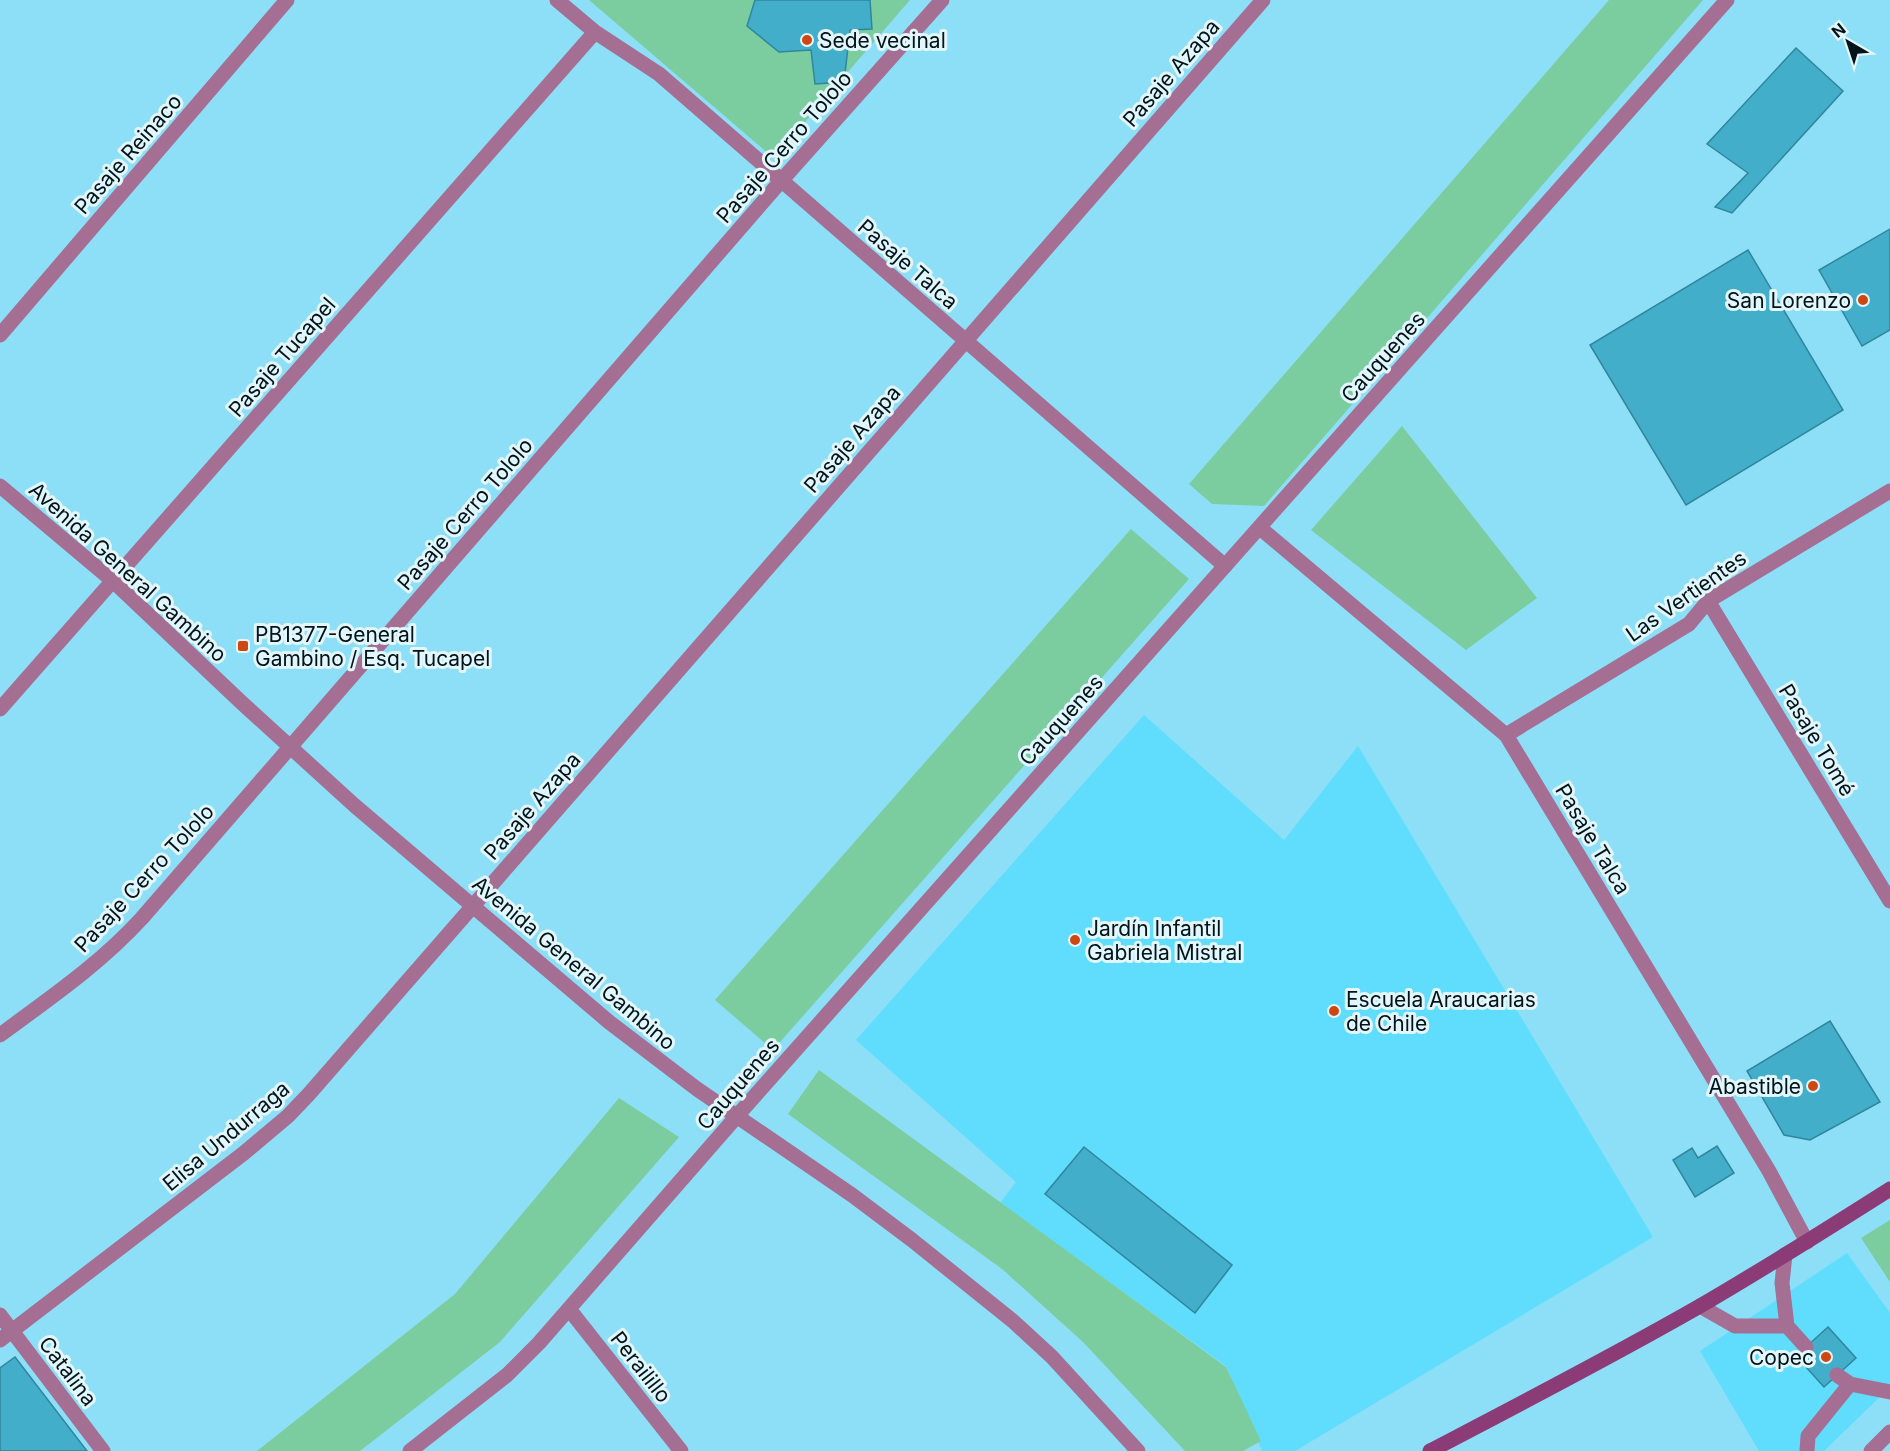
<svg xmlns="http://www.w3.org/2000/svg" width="1890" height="1451" font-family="Inter,sans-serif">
<rect width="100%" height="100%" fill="#8ddff7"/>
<!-- built -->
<path fill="#60dcfd" d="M 1144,715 L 1284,840 L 1358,746 L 1653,1237 L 1295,1451 L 1262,1451 L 1226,1366 L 1000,1203 L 1016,1182 L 856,1040 Z
M 1847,1253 L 1890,1313 L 1890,1387 L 1824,1451 L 1759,1451 L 1700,1351 Z"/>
<!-- green -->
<path fill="#7bcda0" d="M 589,0 L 910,0 L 809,117 L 777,161 Z
M 1609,0 L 1703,0 L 1264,506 L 1212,504 L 1189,484 Z
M 1402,426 L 1537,598 L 1466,650 L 1311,530 Z
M 1131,529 L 1189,579 L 773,1050 L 715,1000 Z
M 819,1070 L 1226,1367 L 1261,1441 L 1243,1451 L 1185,1451 L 1083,1342 L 1002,1269 L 788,1114 Z
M 619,1098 L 679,1137 L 500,1342 L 360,1451 L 257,1451 L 455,1294 Z
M 1890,1220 L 1890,1282 L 1861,1238 Z"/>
<!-- building -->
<path fill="#42aeca" stroke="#30869c" stroke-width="1.5" d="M 755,0 L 870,0 L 872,29 L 850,30 L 844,82 L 815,84 L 811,50 L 779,52 L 747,26 Z
M 1796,48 L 1843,91 L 1732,213 L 1715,207 L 1748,173 L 1707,144 Z
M 1890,229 L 1890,330 L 1862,346 L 1819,270 Z
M 1748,250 L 1843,410 L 1686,505 L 1590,345 Z
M 1830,1021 L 1880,1102 L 1810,1140 L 1784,1135 L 1747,1071 Z
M 1717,1146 L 1734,1173 L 1695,1197 L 1673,1160 L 1692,1148 L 1698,1158 Z
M 1084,1147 L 1232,1265 L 1195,1313 L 1045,1194 Z
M 1828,1327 L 1856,1358 L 1824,1387 L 1796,1356 Z
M 15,1357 L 87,1451 L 0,1451 L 0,1368 Z"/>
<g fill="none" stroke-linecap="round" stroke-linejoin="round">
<!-- service -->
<path stroke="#a56f94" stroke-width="15" d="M 1785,1255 L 1782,1283 L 1787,1326
M 1700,1306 L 1735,1326 L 1787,1326 L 1806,1347
M 1837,1375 L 1850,1384 L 1890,1392
M 1807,1451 L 1808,1436 L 1850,1384"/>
<!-- minor -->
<path stroke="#a56f94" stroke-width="15" d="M 557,0 L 595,32 L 659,74 L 1225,566
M 0,335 L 287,0
M 1260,528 L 1506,735 L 1769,1171 L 1807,1242
M 1708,601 L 1890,901
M 0,709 L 595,32
M 1506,735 L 1689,624 L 1708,601 L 1890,491
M 0,1035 C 50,998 100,964 142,918 L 781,181 L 942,0
M 569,1309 L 681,1451
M 0,1315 L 103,1451
M 0,1340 L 244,1153 L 288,1116 L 309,1094 L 1263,0
M 410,1451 L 507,1375 L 539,1343 L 737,1116
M 1871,1451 L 1890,1432"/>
<!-- tertiary -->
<path stroke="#a56f94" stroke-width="15" d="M 0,486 L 113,581 L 242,703 L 354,805 L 609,1022 L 697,1089 L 852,1195 L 912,1240 L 1014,1322 L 1052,1357 L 1138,1451
M 737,1116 L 1727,0"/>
<!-- secondary -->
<path stroke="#8b3c76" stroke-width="15" d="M 1430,1451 C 1520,1404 1611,1357 1700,1306 C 1764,1269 1827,1229 1890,1189"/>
</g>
<!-- markers -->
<g fill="#ce4710" stroke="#e2f6fc" stroke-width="2">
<circle cx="807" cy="40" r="6"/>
<circle cx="1863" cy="300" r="6"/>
<rect x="237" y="640" width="12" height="12" rx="3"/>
<circle cx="1075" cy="940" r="6"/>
<circle cx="1334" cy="1011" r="6"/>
<circle cx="1813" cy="1086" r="6"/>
<circle cx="1826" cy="1357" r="6"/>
</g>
<g text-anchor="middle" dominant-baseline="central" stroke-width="6" stroke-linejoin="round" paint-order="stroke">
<!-- poi labels -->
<g font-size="21" fill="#00141a" stroke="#e2f6fc" text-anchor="start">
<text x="819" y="40">Sede vecinal</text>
<text x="1851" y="300" text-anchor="end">San Lorenzo</text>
<text x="255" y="634">PB1377-General<tspan x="255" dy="24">Gambino / Esq. Tucapel</tspan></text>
<text x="1087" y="928">Jardín Infantil<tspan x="1087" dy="24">Gabriela Mistral</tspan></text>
<text x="1346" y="999">Escuela Araucarias<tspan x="1346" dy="24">de Chile</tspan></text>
<text x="1801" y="1086" text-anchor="end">Abastible</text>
<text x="1814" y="1357" text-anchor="end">Copec</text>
</g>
<!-- street labels -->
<g font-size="21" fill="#00141a" stroke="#e2f6fc">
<text transform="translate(1171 73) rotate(-49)">Pasaje Azapa</text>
<text transform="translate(784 147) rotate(-49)">Pasaje Cerro Tololo</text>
<text transform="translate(128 154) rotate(-49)">Pasaje Reinaco</text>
<text transform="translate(908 264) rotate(41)">Pasaje Talca</text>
<text transform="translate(282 357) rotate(-49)">Pasaje Tucapel</text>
<text transform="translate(1383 357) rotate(-48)">Cauquenes</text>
<text transform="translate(852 439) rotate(-49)">Pasaje Azapa</text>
<text transform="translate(465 514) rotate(-49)">Pasaje Cerro Tololo</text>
<text transform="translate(128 572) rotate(42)">Avenida General Gambino</text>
<text transform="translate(1686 596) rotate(-35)">Las Vertientes</text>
<text transform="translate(1061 720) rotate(-48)">Cauquenes</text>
<text transform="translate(1817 740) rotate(59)">Pasaje Tomé</text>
<text transform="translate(532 806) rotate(-49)">Pasaje Azapa</text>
<text transform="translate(1593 839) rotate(59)">Pasaje Talca</text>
<text transform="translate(144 878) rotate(-47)">Pasaje Cerro Tololo</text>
<text transform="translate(574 963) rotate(40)">Avenida General Gambino</text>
<text transform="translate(738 1084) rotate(-49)">Cauquenes</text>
<text transform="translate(226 1136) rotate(-40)">Elisa Undurraga</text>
<text transform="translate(641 1367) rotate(52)">Perailillo</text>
<text transform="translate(68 1371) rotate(53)">Catalina</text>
</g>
</g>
<!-- north arrow -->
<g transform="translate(1848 42) rotate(321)" stroke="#e2f6fc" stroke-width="4.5" paint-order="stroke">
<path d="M0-4.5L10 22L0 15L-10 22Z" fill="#00141a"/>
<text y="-9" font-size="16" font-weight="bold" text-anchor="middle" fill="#00141a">N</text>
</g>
</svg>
